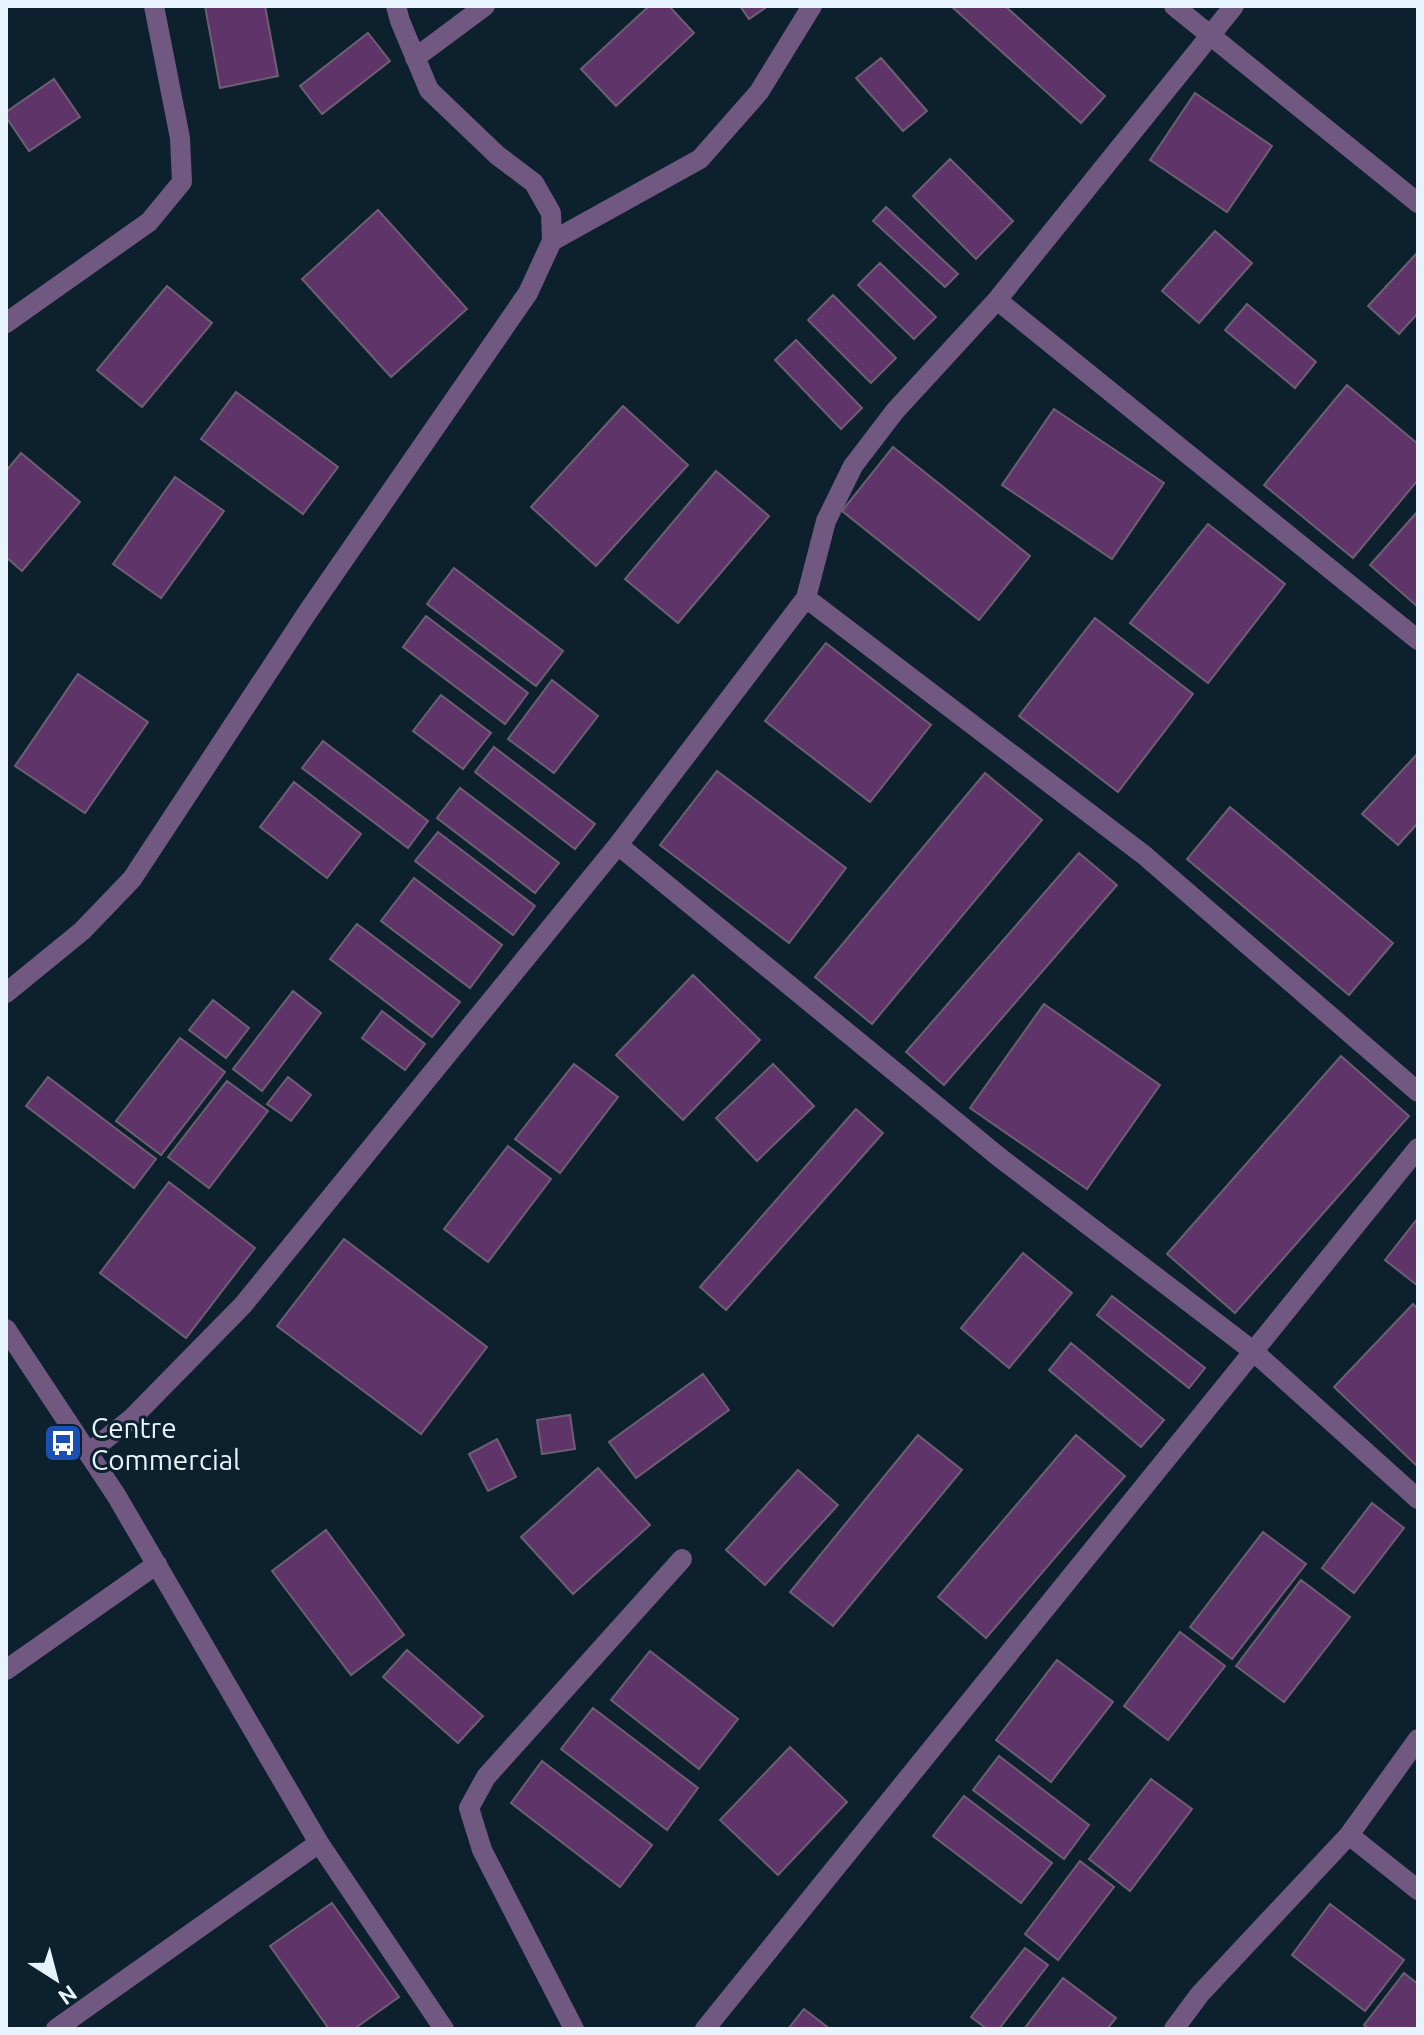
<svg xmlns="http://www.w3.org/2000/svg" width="1424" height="2035" font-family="Ubuntu,sans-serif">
<rect width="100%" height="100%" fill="#0c202e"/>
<!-- building -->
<path fill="#5f3569" stroke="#6e5e72" stroke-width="2" d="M 205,6 L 265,6 L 278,76 L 220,88 Z
M 649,6 L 669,6 L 694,33 L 616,106 L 581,69 Z
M 740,6 L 768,6 L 749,19 Z
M 951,6 L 1005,6 L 1105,96 L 1081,123 Z
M 368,33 L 390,61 L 322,114 L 300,86 Z
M 881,58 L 927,111 L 903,131 L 856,78 Z
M 54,79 L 80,117 L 29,151 L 6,117 L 6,112 Z
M 1195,93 L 1272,146 L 1227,212 L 1150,160 Z
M 950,159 L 1013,221 L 976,259 L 913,196 Z
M 886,207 L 958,274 L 945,287 L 873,221 Z
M 378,210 L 467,309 L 391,377 L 302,279 Z
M 1215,231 L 1252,263 L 1199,323 L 1162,291 Z
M 1416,254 L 1418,256 L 1418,313 L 1399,334 L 1368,306 Z
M 880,263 L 936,317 L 914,339 L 858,285 Z
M 167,286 L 212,323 L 142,407 L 97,370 Z
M 833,295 L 896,358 L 871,383 L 808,320 Z
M 1247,304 L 1316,362 L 1295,388 L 1225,330 Z
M 796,340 L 862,408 L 841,429 L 775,360 Z
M 1347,385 L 1418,444 L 1418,480 L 1353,558 L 1264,485 Z
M 236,392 L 338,467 L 303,514 L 201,439 Z
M 623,406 L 688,465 L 596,566 L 531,507 Z
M 1054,409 L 1164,483 L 1112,559 L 1002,485 Z
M 893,447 L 1030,556 L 979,620 L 842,511 Z
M 21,453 L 80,502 L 22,571 L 6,557 L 6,471 Z
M 716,471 L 769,516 L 678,623 L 625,579 Z
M 175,477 L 224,511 L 161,598 L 113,564 Z
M 1418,511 L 1418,607 L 1370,565 Z
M 1208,524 L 1285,584 L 1208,683 L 1130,623 Z
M 454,568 L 563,651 L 536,686 L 427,604 Z
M 426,616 L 528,693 L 505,724 L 403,647 Z
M 1095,618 L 1193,694 L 1118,792 L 1019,716 Z
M 826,643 L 931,725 L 870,802 L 765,721 Z
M 78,674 L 148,722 L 85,813 L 15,766 Z
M 552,680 L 598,716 L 554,773 L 508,739 Z
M 441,695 L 491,733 L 463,769 L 413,731 Z
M 323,741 L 428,821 L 408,848 L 302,768 Z
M 494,747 L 595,824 L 575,849 L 475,772 Z
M 1418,753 L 1418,823 L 1398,845 L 1362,814 Z
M 717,771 L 846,868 L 789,943 L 660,845 Z
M 985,773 L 1042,820 L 872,1024 L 815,977 Z
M 294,782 L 361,834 L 327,878 L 260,827 Z
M 460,788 L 559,863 L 535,893 L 437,818 Z
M 1230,807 L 1393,943 L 1349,995 L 1187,859 Z
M 438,832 L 535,906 L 513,935 L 415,861 Z
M 1079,853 L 1117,885 L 944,1085 L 906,1052 Z
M 414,878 L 502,945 L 470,988 L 381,921 Z
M 357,924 L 460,1002 L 432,1037 L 330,959 Z
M 693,975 L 760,1040 L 683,1120 L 616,1055 Z
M 293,991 L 321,1013 L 262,1091 L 233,1069 Z
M 213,1000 L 249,1028 L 226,1058 L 189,1030 Z
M 1044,1004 L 1160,1085 L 1087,1189 L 970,1108 Z
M 382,1011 L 425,1044 L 405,1070 L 362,1038 Z
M 180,1038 L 225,1072 L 161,1155 L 116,1121 Z
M 1341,1056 L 1409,1116 L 1235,1313 L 1167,1254 Z
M 574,1064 L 618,1097 L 560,1173 L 515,1139 Z
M 773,1064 L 814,1106 L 757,1161 L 716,1118 Z
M 48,1077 L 156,1159 L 134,1188 L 26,1106 Z
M 288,1077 L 311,1095 L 291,1121 L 267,1104 Z
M 227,1081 L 268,1111 L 209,1188 L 168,1157 Z
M 856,1109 L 883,1133 L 726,1310 L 700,1287 Z
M 508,1146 L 551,1179 L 488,1262 L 444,1229 Z
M 169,1182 L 255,1248 L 186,1338 L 100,1273 Z
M 1418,1218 L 1418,1286 L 1385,1260 Z
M 344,1239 L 487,1347 L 421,1434 L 277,1326 Z
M 1023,1253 L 1072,1293 L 1009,1368 L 961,1328 Z
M 1112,1296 L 1205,1368 L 1189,1388 L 1097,1315 Z
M 1413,1304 L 1418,1309 L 1418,1467 L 1334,1387 Z
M 1071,1343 L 1164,1420 L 1141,1447 L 1049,1370 Z
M 703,1374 L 729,1410 L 636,1478 L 609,1442 Z
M 570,1415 L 575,1449 L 542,1454 L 537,1420 Z
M 918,1435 L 962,1470 L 833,1626 L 790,1592 Z
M 1076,1435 L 1125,1476 L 986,1638 L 938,1597 Z
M 497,1439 L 516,1477 L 488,1491 L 469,1454 Z
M 598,1468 L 650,1525 L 573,1594 L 521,1537 Z
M 798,1470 L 838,1505 L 765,1585 L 726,1550 Z
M 1372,1503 L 1404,1528 L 1354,1593 L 1322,1568 Z
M 326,1530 L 404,1635 L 351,1675 L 272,1571 Z
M 1263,1532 L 1306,1564 L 1232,1659 L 1190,1627 Z
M 1301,1580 L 1350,1617 L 1284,1702 L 1236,1666 Z
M 1180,1632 L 1225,1666 L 1168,1740 L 1124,1706 Z
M 407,1650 L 483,1716 L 458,1743 L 383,1677 Z
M 650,1651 L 738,1719 L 699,1769 L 611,1700 Z
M 1057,1660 L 1113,1702 L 1051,1782 L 996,1740 Z
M 593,1708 L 698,1788 L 667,1830 L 561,1749 Z
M 790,1747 L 847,1802 L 778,1875 L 720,1820 Z
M 999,1756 L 1089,1825 L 1064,1859 L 973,1790 Z
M 542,1761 L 652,1845 L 620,1887 L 511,1803 Z
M 1151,1779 L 1192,1809 L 1130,1891 L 1089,1859 Z
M 964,1796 L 1052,1863 L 1021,1903 L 933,1836 Z
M 1080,1861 L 1114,1887 L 1058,1960 L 1025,1934 Z
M 332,1903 L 399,1997 L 354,2029 L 329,2029 L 270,1946 Z
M 1330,1904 L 1404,1960 L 1365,2011 L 1292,1955 Z
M 1025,1948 L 1048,1965 L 999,2029 L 987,2029 L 971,2017 Z
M 1404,1973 L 1418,1984 L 1418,2029 L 1369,2029 L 1364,2025 Z
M 1063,1978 L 1116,2018 L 1107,2029 L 1024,2029 Z
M 804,2009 L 830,2029 L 788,2029 Z"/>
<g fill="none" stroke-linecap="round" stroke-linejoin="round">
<!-- minor -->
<path stroke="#705881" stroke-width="20" d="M 1174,6 L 1418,203
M 1234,6 L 997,300 L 1418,640
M 415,58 L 485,6
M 552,241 L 700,159 L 759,92 L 812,6
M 6,323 L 149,222 L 182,182 L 180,138 L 154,6
M 806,598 L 1144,855 L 1418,1092
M 618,845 L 999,1157 L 1253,1351 L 1418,1499
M 6,993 L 82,931 L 132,879 L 309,610 L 528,293 L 552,241 L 551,213 L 534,183 L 497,155 L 429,90 L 400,21 L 396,6
M 6,1329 L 116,1495 L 319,1843 L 444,2029
M 88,1453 L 132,1418 L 243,1305 L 618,845 L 806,598 L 826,521 L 853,466 L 895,411 L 997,300
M 6,1670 L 157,1564
M 1349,1835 L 1418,1890
M 56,2029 L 319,1843
M 574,2029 L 482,1850 L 469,1808 L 486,1777 L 682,1559
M 705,2029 L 1418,1148
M 1174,2029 L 1200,1994 L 1349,1835 L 1418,1739"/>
</g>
<!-- icons -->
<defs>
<g id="bus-square" transform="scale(2)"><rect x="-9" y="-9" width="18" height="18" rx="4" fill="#1a4fb4" stroke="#0c202e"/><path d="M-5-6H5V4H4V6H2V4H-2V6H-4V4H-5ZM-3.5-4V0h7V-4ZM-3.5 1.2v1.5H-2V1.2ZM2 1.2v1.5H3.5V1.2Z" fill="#fff"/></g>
</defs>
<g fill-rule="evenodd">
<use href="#bus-square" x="63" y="1443"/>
</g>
<g text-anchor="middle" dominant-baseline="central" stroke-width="6" stroke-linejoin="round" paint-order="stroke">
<!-- poi labels -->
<g font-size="28" fill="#e7f4fd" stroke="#0c202e" text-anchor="start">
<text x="91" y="1427">Centre<tspan x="91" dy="32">Commercial</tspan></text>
</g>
</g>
<!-- border -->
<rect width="1424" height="2035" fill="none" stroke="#e7f4fd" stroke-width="16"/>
<!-- north arrow -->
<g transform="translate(56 1979) rotate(144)" stroke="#0c202e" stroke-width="6" paint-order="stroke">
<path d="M0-6L14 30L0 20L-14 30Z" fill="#e7f4fd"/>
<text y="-12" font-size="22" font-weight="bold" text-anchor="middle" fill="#e7f4fd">N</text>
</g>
</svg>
